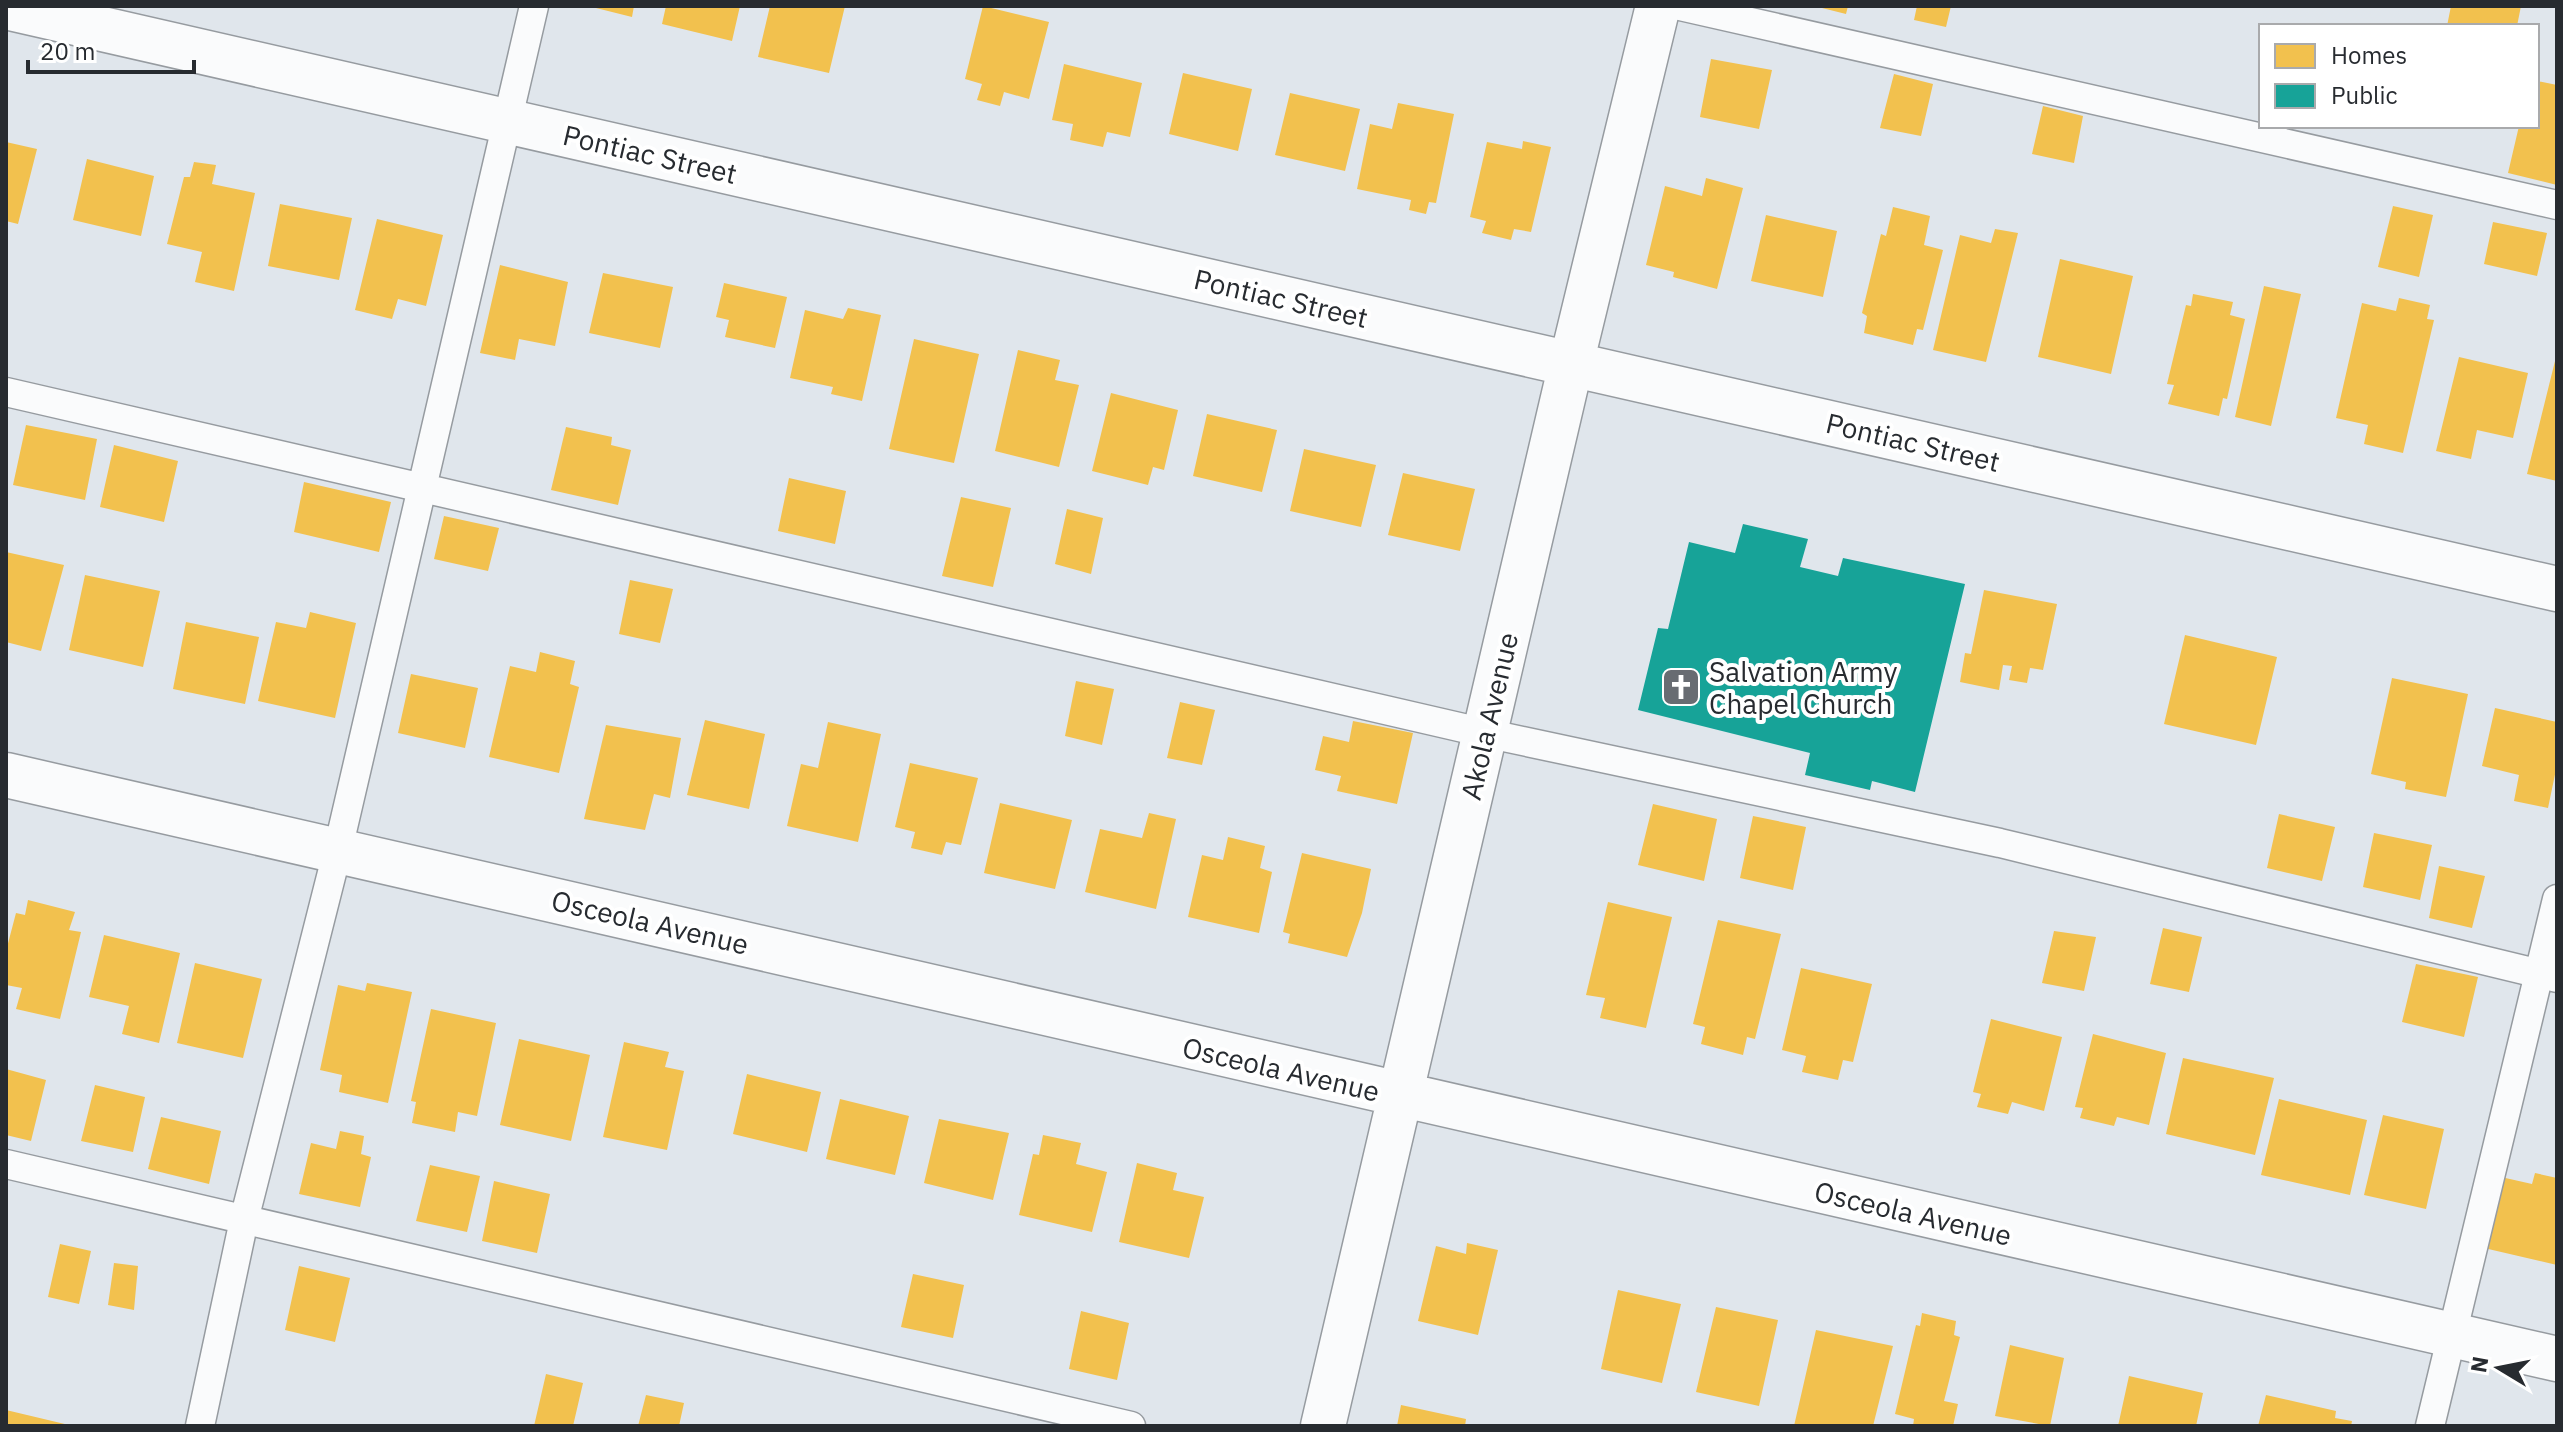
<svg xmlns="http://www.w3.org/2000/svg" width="2563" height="1432" font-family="'IBM Plex Sans',sans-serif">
<rect width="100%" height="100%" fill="#e0e6ec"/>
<!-- homes -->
<path fill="#f2c14e" d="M 588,6 L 634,6 L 632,17 Z
M 666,6 L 740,6 L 732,41 L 662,24 Z
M 770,6 L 845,6 L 829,73 L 758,57 Z
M 983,6 L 1049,22 L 1029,99 L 1004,92 L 1000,106 L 977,100 L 982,84 L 965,79 Z
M 1814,6 L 1848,6 L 1846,14 Z
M 1917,6 L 1951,6 L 1946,27 L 1914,20 Z
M 2451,6 L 2521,6 L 2517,26 L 2447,26 Z
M 1711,59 L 1772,70 L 1759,129 L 1700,117 Z
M 1064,64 L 1142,83 L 1130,137 L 1107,132 L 1103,147 L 1070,140 L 1073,124 L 1052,120 Z
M 1183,73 L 1252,89 L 1238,151 L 1169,134 Z
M 1894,74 L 1933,84 L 1921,136 L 1880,128 Z
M 2537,81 L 2557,85 L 2555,122 L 2557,122 L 2557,185 L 2508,173 L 2519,126 L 2537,126 Z
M 1290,93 L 1360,109 L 1345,171 L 1275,155 Z
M 1398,103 L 1454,114 L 1436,203 L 1429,202 L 1426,214 L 1409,210 L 1411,200 L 1357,189 L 1370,124 L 1392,129 Z
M 2043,106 L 2083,116 L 2074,163 L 2032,154 Z
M 1523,141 L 1551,147 L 1531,232 L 1514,229 L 1511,240 L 1482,233 L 1486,221 L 1470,217 L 1487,142 L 1522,149 Z
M 6,142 L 37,149 L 18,224 L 6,221 Z
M 87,159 L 154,176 L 141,236 L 73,220 Z
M 194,162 L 216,165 L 212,184 L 255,193 L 234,291 L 195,282 L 202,252 L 167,244 L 184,177 L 190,177 Z
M 1706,178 L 1743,188 L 1717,289 L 1673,277 L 1674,272 L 1646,265 L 1665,186 L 1702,196 Z
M 280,204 L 352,218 L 339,280 L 268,266 Z
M 2393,206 L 2433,215 L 2419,277 L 2378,267 Z
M 1893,207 L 1930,216 L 1924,245 L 1943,250 L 1923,330 L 1917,329 L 1913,345 L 1864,333 L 1867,316 L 1862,313 L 1881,234 L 1886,236 Z
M 1766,215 L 1837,231 L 1823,297 L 1751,281 Z
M 377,219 L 443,235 L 426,306 L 398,299 L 392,319 L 355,310 Z
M 2493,222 L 2547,233 L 2537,276 L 2484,264 Z
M 1995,229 L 2018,233 L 1986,362 L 1933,350 L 1960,235 L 1991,243 Z
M 2060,259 L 2133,276 L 2111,374 L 2038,357 Z
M 500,265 L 568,282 L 555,346 L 519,339 L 515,360 L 480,353 Z
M 603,273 L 673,287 L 660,348 L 589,333 Z
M 724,283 L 787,297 L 775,348 L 725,337 L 729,320 L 716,317 Z
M 2264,286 L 2301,294 L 2271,426 L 2235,417 Z
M 2193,294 L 2233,302 L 2230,315 L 2245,319 L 2227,399 L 2223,398 L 2219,416 L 2168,404 L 2174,385 L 2167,384 L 2186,305 L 2191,306 Z
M 2399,298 L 2430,305 L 2427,319 L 2434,320 L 2403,453 L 2364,444 L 2368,425 L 2336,418 L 2362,303 L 2396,311 Z
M 848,308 L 881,315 L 862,401 L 831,394 L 833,387 L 790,378 L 805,310 L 843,319 Z
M 914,339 L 979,354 L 954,463 L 889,449 Z
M 1018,350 L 1060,360 L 1055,380 L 1079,385 L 1059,467 L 995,451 Z
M 2459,357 L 2528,373 L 2513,438 L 2477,430 L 2471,459 L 2436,451 Z
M 2556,357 L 2557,357 L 2557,481 L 2527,474 Z
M 1111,393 L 1178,410 L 1164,470 L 1153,467 L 1148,485 L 1092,471 Z
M 1207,414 L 1277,430 L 1262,492 L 1193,476 Z
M 26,425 L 97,439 L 85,500 L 13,485 Z
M 566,427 L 612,437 L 611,445 L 631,450 L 618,505 L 551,490 Z
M 114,445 L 178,461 L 164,522 L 100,507 Z
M 1304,449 L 1376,465 L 1361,527 L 1290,511 Z
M 1403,473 L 1475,489 L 1460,551 L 1388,535 Z
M 789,478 L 846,491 L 835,544 L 778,531 Z
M 304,482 L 391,502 L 379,552 L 294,532 Z
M 961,497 L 1011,508 L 993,587 L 942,576 Z
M 1067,509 L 1103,518 L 1091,574 L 1055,564 Z
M 444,516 L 499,528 L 488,571 L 434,559 Z
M 6,552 L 64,565 L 41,651 L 6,642 Z
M 85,575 L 160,591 L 143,667 L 69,650 Z
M 630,580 L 673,589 L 660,643 L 619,634 Z
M 1984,590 L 2057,604 L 2043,670 L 2030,668 L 2027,683 L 2009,680 L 2012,666 L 2003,665 L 1999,690 L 1960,682 L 1965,653 L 1971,654 Z
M 310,612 L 356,623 L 335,718 L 258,701 L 276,622 L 306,628 Z
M 186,622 L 259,637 L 245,704 L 173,689 Z
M 2185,635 L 2277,657 L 2256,745 L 2164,724 Z
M 540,652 L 575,661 L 570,684 L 579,687 L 559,773 L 489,757 L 510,666 L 536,672 Z
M 411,674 L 478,688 L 465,748 L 398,733 Z
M 2392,678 L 2468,694 L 2446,797 L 2405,789 L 2406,782 L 2371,774 Z
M 1076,681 L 1114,689 L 1102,745 L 1065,736 Z
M 1180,702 L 1215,710 L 1202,765 L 1167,758 Z
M 2495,708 L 2557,722 L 2557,765 L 2548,808 L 2514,801 L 2519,775 L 2482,766 Z
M 705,720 L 765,734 L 749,809 L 687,795 Z
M 1353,721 L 1413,733 L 1397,804 L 1337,791 L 1341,776 L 1315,770 L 1323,736 L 1349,742 Z
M 828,722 L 881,734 L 858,842 L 787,826 L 801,764 L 818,768 Z
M 606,725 L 681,738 L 670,798 L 654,794 L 645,830 L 584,819 Z
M 910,763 L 978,778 L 961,845 L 946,842 L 942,855 L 911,848 L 915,832 L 895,827 Z
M 1000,803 L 1072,820 L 1055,889 L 984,873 Z
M 1653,804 L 1717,819 L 1704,881 L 1638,865 Z
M 1149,813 L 1176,819 L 1156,909 L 1085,892 L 1100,829 L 1142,838 Z
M 2279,814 L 2335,827 L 2322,881 L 2267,868 Z
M 1753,816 L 1806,827 L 1793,890 L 1740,878 Z
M 2374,833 L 2432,845 L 2420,900 L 2363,887 Z
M 1228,837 L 1265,846 L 1260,868 L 1272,872 L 1259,933 L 1188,917 L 1202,855 L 1223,860 Z
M 1302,853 L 1371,869 L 1362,913 L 1347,957 L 1288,943 L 1290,934 L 1283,932 Z
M 2439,866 L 2485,876 L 2472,928 L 2429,918 Z
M 28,900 L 75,912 L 69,930 L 81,932 L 60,1019 L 16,1009 L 22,988 L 6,985 L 6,951 L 16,913 L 25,915 Z
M 1608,902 L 1672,917 L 1646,1028 L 1600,1018 L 1605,998 L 1586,995 Z
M 1718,920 L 1781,934 L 1755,1039 L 1747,1037 L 1743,1055 L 1701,1044 L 1705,1027 L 1693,1024 Z
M 2163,928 L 2202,937 L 2189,992 L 2150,984 Z
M 2054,931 L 2096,937 L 2084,991 L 2042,983 Z
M 104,935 L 180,953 L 159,1043 L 122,1034 L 129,1006 L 89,997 Z
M 195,963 L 262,979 L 243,1058 L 177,1043 Z
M 2416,964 L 2478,977 L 2464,1037 L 2402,1022 Z
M 1801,968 L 1872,984 L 1853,1062 L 1843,1060 L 1838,1080 L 1802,1072 L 1806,1056 L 1782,1050 Z
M 367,983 L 412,992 L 388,1103 L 339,1092 L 342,1075 L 320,1070 L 338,985 L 365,991 Z
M 431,1009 L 496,1023 L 477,1116 L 458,1112 L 455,1132 L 412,1123 L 416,1102 L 411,1101 Z
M 1991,1019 L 2062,1037 L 2044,1111 L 2012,1102 L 2008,1114 L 1977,1107 L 1981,1094 L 1973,1092 Z
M 2093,1034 L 2166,1053 L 2149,1125 L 2117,1117 L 2114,1126 L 2080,1118 L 2083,1108 L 2075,1107 Z
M 519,1039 L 590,1055 L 571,1141 L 500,1125 Z
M 624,1042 L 669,1052 L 665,1067 L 684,1071 L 667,1150 L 603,1137 Z
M 2183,1058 L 2274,1078 L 2255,1155 L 2166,1134 Z
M 6,1069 L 46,1080 L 31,1141 L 6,1135 Z
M 747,1074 L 821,1092 L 807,1152 L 733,1134 Z
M 95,1085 L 145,1097 L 133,1152 L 81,1141 Z
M 840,1099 L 909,1116 L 895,1175 L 826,1159 Z
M 2279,1099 L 2367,1120 L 2350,1195 L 2261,1175 Z
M 2383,1115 L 2444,1129 L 2426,1209 L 2364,1195 Z
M 161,1117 L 221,1131 L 209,1184 L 148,1169 Z
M 939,1119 L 1009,1133 L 993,1200 L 924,1183 Z
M 340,1131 L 364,1136 L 361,1154 L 371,1157 L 360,1207 L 299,1194 L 311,1143 L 336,1149 Z
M 1043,1135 L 1081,1143 L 1076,1164 L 1107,1172 L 1092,1232 L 1019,1215 L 1033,1154 L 1039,1155 Z
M 1137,1163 L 1177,1173 L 1173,1190 L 1204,1197 L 1189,1258 L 1119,1242 Z
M 430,1165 L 480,1176 L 467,1232 L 416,1221 Z
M 2535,1173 L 2557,1178 L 2557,1265 L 2484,1248 L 2501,1177 L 2532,1184 Z
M 494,1181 L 550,1194 L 537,1253 L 482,1241 Z
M 1467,1243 L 1498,1250 L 1478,1335 L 1418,1321 L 1436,1246 L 1466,1254 Z
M 60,1244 L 91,1251 L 79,1304 L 48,1297 Z
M 114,1263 L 138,1266 L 134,1310 L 108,1305 Z
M 299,1266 L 350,1278 L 335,1342 L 285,1330 Z
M 913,1274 L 964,1285 L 953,1338 L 901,1327 Z
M 1618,1290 L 1681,1304 L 1662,1383 L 1601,1369 Z
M 1716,1307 L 1778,1320 L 1759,1406 L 1696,1392 Z
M 1081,1311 L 1129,1323 L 1117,1380 L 1069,1369 Z
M 1922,1313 L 1956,1321 L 1954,1335 L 1960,1337 L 1944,1401 L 1958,1404 L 1953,1426 L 1913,1426 L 1914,1419 L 1895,1414 L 1916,1325 L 1920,1326 Z
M 1816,1330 L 1893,1346 L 1873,1426 L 1794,1426 Z
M 2010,1345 L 2064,1358 L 2050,1426 L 1995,1416 Z
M 546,1374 L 583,1383 L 573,1426 L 534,1426 Z
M 2129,1376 L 2203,1393 L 2196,1426 L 2118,1426 Z
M 646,1395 L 684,1403 L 679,1426 L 638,1426 Z
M 2266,1395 L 2336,1411 L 2335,1418 L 2352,1421 L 2351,1426 L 2258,1426 Z
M 1401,1405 L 1466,1419 L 1465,1426 L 1397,1426 Z
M 6,1410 L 69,1425 L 69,1426 L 6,1426 Z"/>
<!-- public -->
<path fill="#17a398" d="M 1743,524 L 1808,539 L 1800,567 L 1838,576 L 1843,558 L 1965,584 L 1915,792 L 1872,781 L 1870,790 L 1805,775 L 1810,753 L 1638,710 L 1658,628 L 1668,629 L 1689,542 L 1735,553 Z"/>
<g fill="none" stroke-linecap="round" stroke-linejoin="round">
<!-- lane casing -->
<g stroke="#969ba0" stroke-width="31">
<path id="lane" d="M 1680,6 L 2557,205
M 6,392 L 1485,733 L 2000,843 L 2557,978
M 6,1164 L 1131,1426
M 200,1426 L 244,1220 L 338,849 L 534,6
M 2430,1426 L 2557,899"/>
</g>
<!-- street casing -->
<g stroke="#969ba0" stroke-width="47">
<path id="street" d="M 6,7 L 2557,589
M 6,775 L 2557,1359
M 1323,1426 L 1571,364 L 1658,6"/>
</g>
<!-- lane -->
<use href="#lane" stroke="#fafbfc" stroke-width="28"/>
<!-- street -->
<use href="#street" stroke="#fafbfc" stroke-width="44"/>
</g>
<!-- icons -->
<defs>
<g id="church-square" transform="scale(2)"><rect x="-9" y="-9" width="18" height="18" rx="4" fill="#686c72" stroke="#fff"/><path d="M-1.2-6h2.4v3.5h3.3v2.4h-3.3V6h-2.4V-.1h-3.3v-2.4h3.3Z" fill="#fff"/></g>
</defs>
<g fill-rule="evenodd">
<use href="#church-square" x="1681" y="687"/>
</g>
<g text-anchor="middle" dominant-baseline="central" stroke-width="8" stroke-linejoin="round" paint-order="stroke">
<!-- street labels -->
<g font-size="28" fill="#272b30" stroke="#fff">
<text transform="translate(650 154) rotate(13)">Pontiac Street</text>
<text transform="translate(1281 298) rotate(13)">Pontiac Street</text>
<text transform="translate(1913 442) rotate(13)">Pontiac Street</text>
<text transform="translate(1489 716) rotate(-77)">Akola Avenue</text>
<text transform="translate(650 922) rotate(13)">Osceola Avenue</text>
<text transform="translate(1281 1069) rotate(13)">Osceola Avenue</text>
<text transform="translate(1913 1213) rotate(13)">Osceola Avenue</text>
</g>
<!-- poi labels -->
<g font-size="28" fill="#272b30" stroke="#fff" text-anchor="start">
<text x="1709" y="671">Salvation Army<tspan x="1709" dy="32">Chapel Church</tspan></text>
</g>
</g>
<!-- border -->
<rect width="2563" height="1432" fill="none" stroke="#272b30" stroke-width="16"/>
<!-- legend -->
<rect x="2259" y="24" width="280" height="104" fill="#ffffff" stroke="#a9aaac" stroke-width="2"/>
<rect x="2275" y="44" width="40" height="24" fill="#f2c14e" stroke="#a9aaac" stroke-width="2"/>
<text x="2331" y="64" font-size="24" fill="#272b30">Homes</text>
<rect x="2275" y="84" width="40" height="24" fill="#17a398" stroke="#a9aaac" stroke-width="2"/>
<text x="2331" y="104" font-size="24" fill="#272b30">Public</text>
<!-- north arrow -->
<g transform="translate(2499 1368) rotate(280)" stroke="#ffffff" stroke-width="6" paint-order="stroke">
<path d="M0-6L14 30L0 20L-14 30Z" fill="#272b30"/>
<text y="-12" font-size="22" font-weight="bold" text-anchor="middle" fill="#272b30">N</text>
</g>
<!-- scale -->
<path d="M28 60v12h166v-12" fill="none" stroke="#272b30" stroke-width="4"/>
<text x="40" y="60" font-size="24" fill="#272b30" stroke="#ffffff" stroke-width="6" paint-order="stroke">20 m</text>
</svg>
